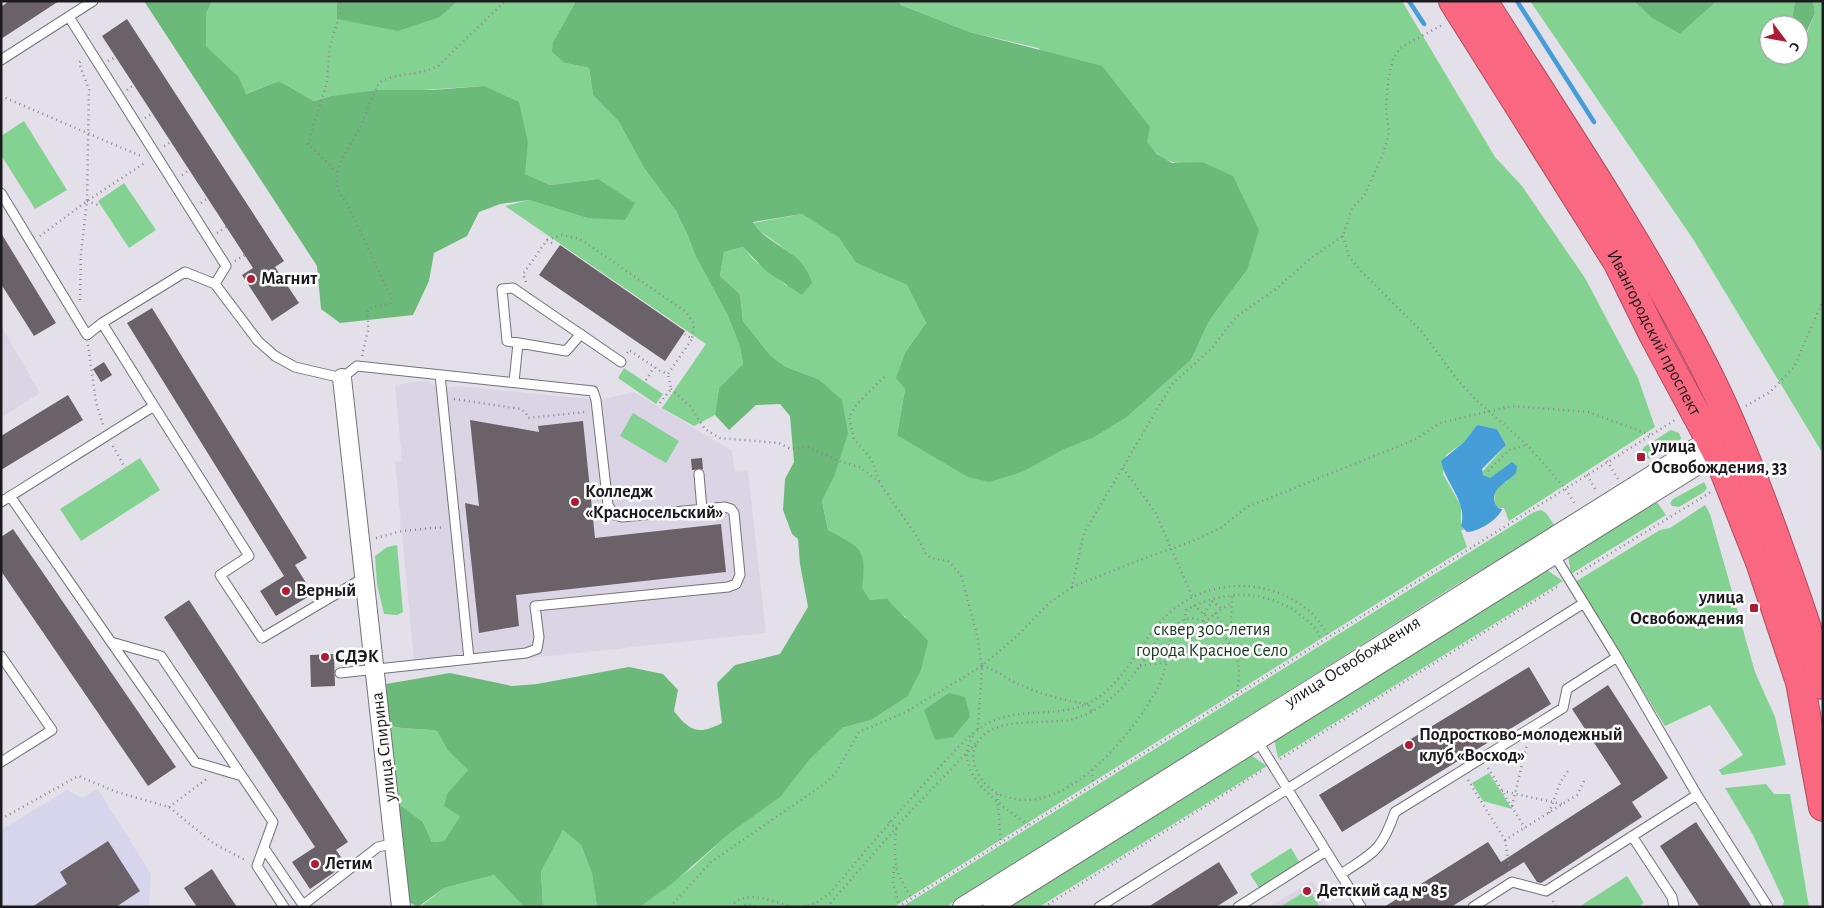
<svg xmlns="http://www.w3.org/2000/svg" width="1824" height="908" font-family="'Alegreya Sans',sans-serif">
<rect width="100%" height="100%" fill="#e4e0ea"/>
<!-- built -->
<path fill="#dad4e5" d="M 1,326 L 40,393 L 1,418 Z
M 428,380 L 438,389 L 457,386 L 600,400 L 634,392 L 732,451 L 735,472 L 748,471 L 766,633 L 415,670 L 395,462 L 402,461 L 395,385 Z
M 1312,881 L 1328,907 L 1269,907 L 1279,901 Z"/>
<!-- industrial -->
<path fill="#d7d5eb" d="M 98,789 L 151,874 L 149,907 L 1,907 L 1,830 L 67,790 L 82,798 Z"/>
<!-- green -->
<path fill="#84d292" d="M 212,1 L 337,1 L 337,19 L 358,22 L 440,17 L 458,1 L 576,1 L 553,42 L 565,63 L 589,68 L 593,95 L 619,122 L 644,168 L 676,211 L 688,236 L 695,255 L 728,316 L 740,347 L 743,364 L 719,388 L 715,415 L 694,426 L 662,408 L 706,344 L 505,206 L 529,200 L 587,218 L 598,179 L 550,185 L 524,174 L 528,143 L 484,86 L 331,96 L 314,101 L 279,81 L 245,94 L 239,77 L 206,46 L 206,14 Z
M 898,1 L 1402,1 L 1495,157 L 1522,186 L 1585,278 L 1638,378 L 1655,427 L 1509,521 L 1504,508 L 1498,508 C 1490,497 1496,485 1508,481 L 1509,466 L 1490,478 L 1487,478 L 1481,473 L 1506,445 L 1497,429 L 1477,425 L 1464,442 L 1446,455 L 1443,474 L 1461,506 L 1461,526 L 1464,530 L 1461,530 L 1467,547 L 894,907 L 640,907 L 693,867 L 842,728 L 871,720 L 907,697 L 906,617 L 899,613 L 887,598 L 870,600 L 861,588 C 867,548 862,548 828,530 L 822,501 L 834,477 L 818,379 L 784,366 L 770,355 L 743,321 L 740,294 L 720,276 L 724,252 L 743,247 L 754,260 L 787,286 L 792,254 L 760,231 L 753,223 L 802,214 L 839,238 L 856,263 L 907,285 L 926,323 L 906,351 L 905,389 L 897,435 L 1062,450 L 1093,438 L 1127,417 L 1191,360 L 1209,321 L 1247,270 L 1202,162 C 1176,166 1164,163 1147,143 L 1038,48 L 970,32 L 901,5 Z
M 1530,1 L 1634,1 L 1650,17 L 1680,34 L 1717,1 L 1795,1 L 1791,25 L 1769,25 L 1769,55 L 1799,55 L 1799,30 L 1807,33 L 1815,13 L 1813,1 L 1823,1 L 1823,454 L 1693,239 Z
M 24,121 L 67,190 L 35,209 L 1,155 L 1,136 Z
M 124,183 L 156,230 L 129,248 L 98,201 Z
M 624,368 L 663,394 L 656,404 L 618,378 Z
M 633,413 L 679,441 L 666,463 L 620,436 Z
M 1671,430 L 1679,433 L 1681,438 L 1679,442 L 1649,459 L 1644,457 L 1641,453 L 1644,447 Z
M 140,458 L 160,490 L 81,541 L 60,509 Z
M 1704,482 L 1707,488 L 1704,492 L 1679,507 L 1672,506 L 1670,503 L 1673,499 Z
M 1657,502 L 1666,515 L 1571,574 L 1568,556 Z
M 1705,505 L 1710,514 L 1755,672 L 1775,717 L 1786,765 L 1722,775 L 1719,770 L 1743,755 L 1710,705 L 1665,726 L 1575,582 L 1660,530 L 1670,528 Z
M 1541,510 L 1546,513 L 1555,526 L 1456,585 L 946,907 L 902,907 L 1534,512 Z
M 397,545 L 403,612 L 397,615 L 384,614 L 377,584 L 375,556 L 387,547 Z
M 1547,570 L 1563,581 L 1278,758 L 1274,739 Z
M 388,725 C 403,730 420,728 437,731 L 448,751 L 468,770 L 459,781 L 460,816 L 444,841 L 432,842 L 423,822 L 395,801 Z
M 1251,755 L 1267,766 L 1039,907 L 1014,907 L 1014,902 Z
M 1489,773 L 1512,809 L 1483,801 L 1472,783 Z
M 1766,784 L 1774,794 L 1790,794 L 1809,907 L 1782,907 L 1784,901 L 1753,835 L 1725,788 Z
M 563,830 L 581,845 L 592,874 L 597,907 L 543,907 L 541,872 Z
M 1291,848 L 1300,863 L 1259,888 L 1250,874 Z
M 494,875 L 524,907 L 420,907 L 444,888 Z
M 1627,876 L 1644,903 L 1638,907 L 1583,907 L 1582,905 Z
M 1309,889 L 1320,907 L 1280,907 Z"/>
<!-- forest -->
<path fill="#6bba7a" d="M 144,1 L 212,1 L 206,14 L 206,46 L 239,77 L 246,94 L 279,81 L 314,101 L 331,96 L 379,90 L 432,90 L 484,86 L 519,102 L 528,143 L 525,174 L 550,185 L 598,179 L 635,203 L 625,220 L 587,218 L 529,200 L 500,204 L 479,212 L 467,236 L 434,253 L 429,281 L 413,315 L 340,323 L 321,309 L 317,266 Z
M 337,1 L 458,1 L 440,17 L 398,31 L 337,19 Z
M 576,1 L 898,1 L 901,5 L 970,32 L 1102,66 L 1150,127 L 1147,142 L 1157,154 L 1172,163 L 1202,162 L 1233,176 L 1259,230 L 1247,270 L 1209,321 L 1191,360 L 1127,417 L 1093,438 L 1062,450 L 1024,471 L 989,482 L 968,477 L 897,435 L 905,389 L 896,378 L 906,351 L 926,323 L 907,285 L 856,263 L 839,238 L 802,214 L 753,222 C 769,248 801,247 812,283 L 802,295 L 766,271 L 743,247 L 724,252 L 720,276 L 740,294 L 743,321 L 770,355 L 784,366 L 818,379 L 842,400 L 848,433 L 834,477 L 822,501 L 828,530 C 862,548 867,548 862,588 L 870,600 L 887,598 C 899,614 915,625 928,641 L 921,670 L 907,697 L 871,720 L 842,728 L 809,760 L 780,797 L 731,832 L 674,882 L 640,907 L 597,907 L 592,874 L 581,845 L 563,830 L 541,872 L 543,907 L 524,907 L 494,875 L 444,888 L 418,907 L 407,901 L 395,801 L 423,822 L 432,842 L 444,841 L 460,816 L 444,806 L 447,794 L 468,770 L 448,751 L 437,731 C 420,728 403,730 388,725 L 386,684 L 450,673 L 512,686 L 537,684 L 629,667 L 663,674 L 678,690 L 674,711 C 690,732 699,735 722,723 L 717,683 L 735,665 L 780,654 L 808,607 L 800,564 L 798,539 L 792,534 L 783,510 L 785,479 L 794,462 L 790,416 L 780,404 L 756,405 L 729,430 L 715,415 L 719,388 L 743,364 L 740,347 L 728,316 L 695,255 L 688,236 L 676,211 L 644,168 L 619,122 L 593,95 L 589,68 L 565,63 L 552,52 L 553,42 Z
M 1634,1 L 1717,1 L 1680,34 L 1650,17 Z
M 1795,1 L 1813,1 L 1815,13 L 1806,33 L 1799,30 L 1799,25 L 1791,25 Z
M 949,693 L 965,697 L 970,717 L 953,737 L 935,740 L 924,710 Z"/>
<!-- water -->
<path fill="#469ed9" d="M 1477,425 L 1497,429 L 1506,445 L 1482,469 L 1483,475 L 1490,478 L 1512,462 L 1517,466 L 1516,473 C 1507,483 1485,491 1498,508 L 1502,509 C 1499,519 1478,532 1467,532 L 1461,526 C 1468,502 1445,483 1441,461 L 1464,442 Z"/>
<g fill="none" stroke-linecap="round" stroke-linejoin="round">
<!-- stream -->
<path stroke="#469ed9" stroke-width="4.5" d="M 1409,1 L 1424,24
M 1517,1 L 1594,122"/>
</g>
<!-- building -->
<path fill="#6a6268" d="M 9,1 L 59,1 L 1,39 L 1,7 Z
M 127,19 L 284,261 L 275,267 L 299,303 L 272,321 L 242,275 L 253,268 L 102,36 Z
M 1,233 L 56,323 L 34,336 L 1,284 Z
M 560,245 L 685,331 L 665,361 L 539,275 Z
M 152,308 L 307,558 L 295,565 L 313,594 L 276,616 L 260,591 L 284,576 L 127,323 Z
M 104,362 L 112,375 L 101,382 L 93,369 Z
M 68,395 L 83,420 L 1,470 L 1,436 Z
M 470,420 L 539,432 L 538,426 L 583,421 L 595,538 L 721,524 L 726,572 L 516,595 L 519,626 L 479,633 L 465,503 L 479,506 Z
M 702,458 L 703,469 L 692,470 L 691,459 Z
M 13,529 L 176,767 L 148,786 L 1,571 L 1,537 Z
M 189,600 L 348,842 L 336,850 L 346,864 L 310,889 L 292,862 L 315,847 L 164,617 Z
M 334,654 L 335,686 L 311,687 L 310,655 Z
M 1529,667 L 1551,704 L 1342,832 L 1319,795 Z
M 1608,685 L 1668,778 L 1632,802 L 1642,817 L 1541,883 L 1537,882 L 1524,862 L 1451,907 L 1384,907 L 1488,842 L 1501,862 L 1621,784 L 1572,709 Z
M 1696,822 L 1752,907 L 1700,907 L 1660,846 Z
M 108,841 L 140,891 L 116,907 L 32,907 L 67,884 L 60,872 Z
M 1219,862 L 1238,893 L 1216,907 L 1148,907 Z
M 212,869 L 224,888 L 237,907 L 197,907 L 184,888 Z"/>
<g fill="none" stroke-linecap="round" stroke-linejoin="round">
<!-- lane casing -->
<g stroke="#74717a" stroke-width="11">
<path id="lane" d="M 69,17 L 226,266 L 215,284
M 1,60 L 93,1
M 1,193 L 87,335 L 102,323 L 154,406 L 1,502
M 102,323 L 185,272 L 215,284 L 258,341 L 275,356 L 295,367 L 342,378 L 357,366 L 593,391 L 596,400 L 608,505 L 614,515 L 622,517 L 725,507 L 731,509 L 734,513 L 740,575 L 736,584 L 728,587 L 535,606 L 539,637 L 537,649 L 526,653 L 340,673
M 581,334 L 566,351 L 507,341 L 502,289 L 513,288 L 621,362
M 440,375 L 469,659
M 514,382 L 518,343
M 154,406 L 249,556 L 220,575 L 262,638 L 365,577
M 699,474 L 702,510
M 10,496 L 111,642 L 161,656 L 273,822 L 257,866 L 284,907
M 1553,553 L 1617,657 L 1697,795 L 1768,907
M 111,642 L 195,762 L 242,776
M 1,656 L 52,730 L 1,762
M 1257,740 L 1361,907
M 1632,836 L 1672,897 L 1674,907
M 264,848 L 303,905 L 378,847 L 395,843
M 1341,874 C 1374,852 1381,852 1395,812 L 1563,708 L 1567,689 L 1617,657
M 1099,907 L 1584,603
M 1238,907 L 1326,851
M 1473,907 L 1512,882 L 1546,891 L 1697,795"/>
</g>
<!-- street casing -->
<g stroke="#74717a" stroke-width="20">
<path id="street" d="M 342,378 L 401,907
M 962,907 L 1684,455 L 1710,439 L 1719,437
M 992,907 L 1717,453 L 1723,446"/>
</g>
<!-- highway casing -->
<g stroke="#ac4c5e" stroke-width="30">
<g id="highway">
<path id="s1" d="M 1453,1 L 1618,263 L 1654,336 L 1717,453 L 1760,562 L 1800,682 L 1823,807"/>
<path d="M 1483,1 C 1555,115 1631,227 1694,347 C 1726,406 1750,468 1773,531 C 1791,581 1810,632 1823,685"/>
</g>
</g>
<!-- path -->
<path stroke="#8b8890" stroke-width="2.5" stroke-dasharray="1 4" stroke-linecap="butt" d="M 108,61 L 116,57
M 127,90 L 134,85
M 1,96 L 143,157
M 145,118 L 153,113
M 164,146 L 171,142
M 337,172 L 308,144 L 327,82 L 330,47 L 340,13 L 340,1
M 182,175 L 189,170
M 87,201 L 101,206
M 201,203 L 208,198
M 217,233 L 226,227
M 40,236 L 87,201 L 146,162
M 1343,236 L 1349,256 L 1361,271 L 1422,332 L 1456,378 L 1475,399 L 1527,445 L 1565,488 L 1575,504
M 547,240 L 562,235 L 580,239 L 686,312 L 694,324 L 692,339
M 235,261 L 245,255
M 526,282 L 523,274 L 547,240 L 555,245
M 80,300 L 81,253 L 87,201 L 89,90 L 79,63 L 83,59
M 88,345 L 96,402 L 103,425
M 627,353 L 629,350 L 660,371 L 668,374 L 692,339 L 685,334
M 362,356 L 368,330 L 368,310 L 372,307 L 390,304 L 391,297 L 347,203 C 322,178 350,149 361,125 C 367,111 372,96 380,82 C 398,72 420,76 438,66 L 505,1
M 646,380 L 654,367
M 671,389 L 690,406 L 705,429 L 720,438 L 779,443 L 791,449 L 808,447 L 841,462 L 860,467 L 879,482 L 916,535 L 926,554 L 931,558 L 948,561 L 961,575 L 977,635 L 982,666 L 978,729
M 454,399 L 521,409 L 526,413 L 528,418 L 586,412
M 660,403 L 671,389 L 668,374
M 1746,406 L 1770,392 L 1794,367 L 1823,300
M 113,446 L 125,468
M 1607,461 L 1618,479
M 1123,468 L 1155,512 L 1192,596
M 1488,471 L 1509,450 L 1527,445
M 1587,475 L 1597,492
M 879,481 L 872,460 L 854,439 L 849,417 L 857,404 L 886,375
M 376,538 L 402,531 L 444,527
M 1577,574 L 1711,492
M 1072,587 L 1145,558 L 1196,540 L 1222,527 L 1247,507 L 1414,440 L 1440,423 L 1512,406 L 1589,412 L 1651,435
M 1212,601 L 1221,608
M 1194,605 L 1208,618
M 1215,613 L 1225,628
M 1204,614 L 1212,601
M 1185,620 L 1186,610 C 1224,589 1268,589 1303,617 C 1311,623 1320,631 1320,641
M 1204,622 L 1232,602
M 1174,628 C 1170,630 1163,632 1161,635 C 1153,644 1147,657 1140,666 C 1123,690 1098,714 1069,720 C 1041,725 995,715 977,743 C 971,753 973,765 979,775 C 988,790 999,796 1015,799 C 1071,809 1130,736 1155,693 C 1161,682 1165,670 1168,658 C 1170,648 1169,633 1176,625 C 1195,605 1228,635 1235,653 C 1241,667 1239,679 1237,694
M 1220,633 L 1231,622 L 1232,594
M 982,666 C 996,669 1006,679 1020,685 C 1042,694 1064,701 1088,704 L 1092,712
M 1140,666 L 1167,662
M 973,736 C 949,774 1004,806 1028,825
M 1280,759 L 1560,585
M 1488,768 L 1525,828
M 1092,770 L 1093,784
M 1468,780 L 1505,840 L 1577,795 L 1584,781
M 1502,791 L 1562,804
M 997,794 L 1001,841
M 1512,806 L 1527,744
M 169,807 L 208,778
M 1549,813 L 1561,781 L 1568,771
M 1,819 L 78,776 L 117,792 L 169,807 L 213,843 L 247,861
M 889,822 L 896,828 C 894,865 893,866 911,898
M 1505,840 L 1510,871
M 894,867 L 893,882 L 899,906
M 1553,901 L 1556,907
M 670,907 L 711,862 L 827,782 L 837,771 L 859,732 L 906,712 L 982,666 L 1017,636 L 1049,603 L 1072,587 L 1084,533 L 1172,384 L 1212,348 L 1236,317 L 1276,289 L 1311,258 L 1343,236 L 1352,208 L 1364,196 L 1383,154 L 1389,133 L 1386,107 L 1388,81 L 1393,59 L 1400,48 L 1442,25
M 731,907 C 744,887 775,903 795,907
M 740,907 L 747,904 L 757,907
M 803,907 L 816,903 L 830,893 C 865,851 900,810 937,770 C 953,753 969,733 990,722 C 1024,706 1064,720 1096,699 C 1126,679 1138,646 1161,621 C 1199,579 1264,574 1308,610 C 1317,617 1322,627 1329,636
M 827,907 L 908,814 L 977,742
M 898,907 L 1675,420
M 1044,907 L 1263,770"/>
<!-- lane -->
<use href="#lane" stroke="#fff" stroke-width="9"/>
<!-- street -->
<use href="#street" stroke="#fff" stroke-width="18"/>
<!-- highway -->
<use href="#highway" stroke="#f96781" stroke-width="28"/>
</g>
<!-- markers -->
<g fill="#af1b35" stroke="#fff" stroke-width="2">
<circle cx="251" cy="279" r="5"/>
<rect x="1636" y="452" width="10" height="10" rx="2.5"/>
<circle cx="575" cy="502" r="5"/>
<circle cx="286" cy="591" r="5"/>
<rect x="1749" y="603" width="10" height="10" rx="2.5"/>
<circle cx="325" cy="657" r="5"/>
<circle cx="1409" cy="745" r="5"/>
<circle cx="315" cy="864" r="5"/>
<circle cx="1307" cy="891" r="5"/>
</g>
<g text-anchor="middle" dominant-baseline="central" stroke-width="5" stroke-linejoin="round" paint-order="stroke">
<!-- poi labels -->
<g font-size="18" font-weight="bold" fill="#1c1a1e" stroke="#fff" text-anchor="start">
<text x="261" y="279">Магнит</text>
<text x="1651" y="447">улица<tspan x="1651" dy="21">Освобождения, 33</tspan></text>
<text x="585" y="492">Колледж<tspan x="585" dy="21">«Красносельский»</tspan></text>
<text x="296" y="591">Верный</text>
<text x="1744" y="598" text-anchor="end">улица<tspan x="1744" dy="21">Освобождения</tspan></text>
<text x="335" y="657">СДЭК</text>
<text x="1419" y="735">Подростково-молодежный<tspan x="1419" dy="21">клуб «Восход»</tspan></text>
<text x="325" y="864">Летим</text>
<text x="1317" y="891">Детский сад № 85</text>
</g>
<!-- street labels -->
<g font-size="18" fill="#1c1a1e" stroke="#fff">
<text stroke="none"><textPath href="#s1" startOffset="388">Ивангородский проспект</textPath></text>
<text transform="translate(1353 662) rotate(-32)">улица Освобождения</text>
<text transform="translate(384 747) rotate(-97)">улица Спирина</text>
</g>
<!-- park labels -->
<g font-size="18" fill="#15361c" stroke="#fff">
<text x="1212" y="630">сквер 300-летия<tspan x="1212" dy="21">города Красное Село</tspan></text>
</g>
</g>
<!-- border -->
<rect width="1824" height="908" fill="none" stroke="#1c1a1e" stroke-width="5"/>
<!-- north arrow -->
<g transform="translate(1784 40) rotate(122)"><circle r="24" fill="#ffffff" stroke="#a4a3a5"/>
<path d="M0-4L9 19L0 12L-9 19Z" fill="#af1b35"/>
<text y="-8" font-size="14" font-weight="bold" text-anchor="middle" fill="#1c1a1e">С</text>
</g>
</svg>
